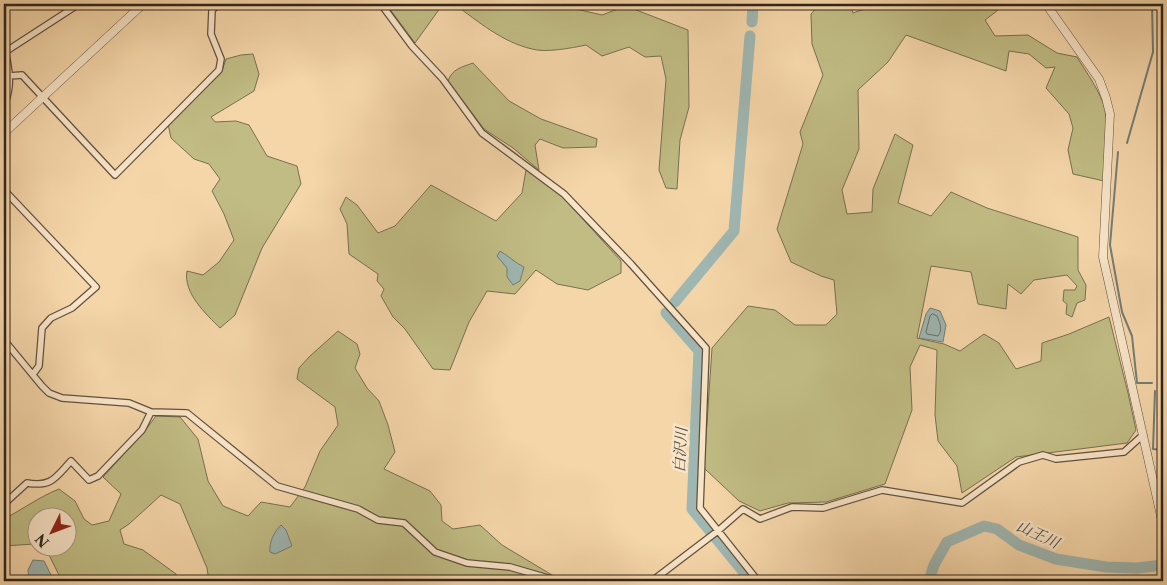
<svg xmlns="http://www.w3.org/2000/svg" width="1167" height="585" font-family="'Libre Caslon Text','Noto Serif JP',serif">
<rect width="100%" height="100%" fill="#f5d6a9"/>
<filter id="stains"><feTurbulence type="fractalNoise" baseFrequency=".004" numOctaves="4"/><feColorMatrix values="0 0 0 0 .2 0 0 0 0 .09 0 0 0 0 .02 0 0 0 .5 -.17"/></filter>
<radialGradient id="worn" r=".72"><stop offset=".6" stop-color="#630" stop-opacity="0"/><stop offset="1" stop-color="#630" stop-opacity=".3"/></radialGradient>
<!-- green -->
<path fill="#c1bc84" stroke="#787050" d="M 386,4 L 443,4 L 415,43 Z
M 454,4 L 564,4 L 567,7 L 602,15 L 626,6 L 688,30 L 689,107 L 680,140 L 677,189 L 666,188 L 659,170 L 666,79 L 661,56 L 645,57 L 629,47 L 602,56 L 586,45 C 572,48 545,53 532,49 C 502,42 479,22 454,4 Z
M 820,4 L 850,4 L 853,13 L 879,4 L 1002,4 L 1002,7 L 985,20 L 995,36 L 1028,35 L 1057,53 L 1077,57 C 1086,72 1101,92 1105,110 C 1109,130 1105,159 1104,181 L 1073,174 L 1068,150 L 1073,128 L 1069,114 L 1046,88 L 1055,67 L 1046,68 L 1029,54 L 1009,51 L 1006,71 L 906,35 L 888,62 L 858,90 L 859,149 L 842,190 L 847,214 L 872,212 L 873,189 L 895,134 L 913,145 L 898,203 L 931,216 L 951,192 L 987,208 L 1078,237 L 1078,270 L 1086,285 L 1085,300 L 1077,303 L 1072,317 L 1066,314 L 1067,304 L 1063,301 L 1064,290 L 1075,290 L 1077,286 L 1067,275 L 1034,280 L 1021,294 L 1008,284 L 1006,309 L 978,304 L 971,272 L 931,266 L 917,338 L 944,344 L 960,351 L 984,334 L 999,343 L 1016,369 L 1041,361 L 1042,343 L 1069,334 L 1109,317 L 1128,393 L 1136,430 L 1127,443 L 1016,457 L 962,493 L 957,466 L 938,441 L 935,415 L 937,350 L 920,345 L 910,367 L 912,410 L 885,484 L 826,502 L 788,503 L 760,511 L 739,501 L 704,468 L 712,348 L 748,306 L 775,310 L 795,325 L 826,325 L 837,314 L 834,280 L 821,276 L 791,262 L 777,229 L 803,144 L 800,132 L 823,75 L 812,44 L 811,14 Z
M 253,54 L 259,74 L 254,91 L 211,117 L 215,122 L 236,121 L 249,125 L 267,156 L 297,166 L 301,184 L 262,248 L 235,315 L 220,328 C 206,314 183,293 187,271 L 203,275 L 219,262 L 234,240 L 224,214 L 212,191 L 220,179 L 209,164 L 194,159 L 171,138 L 168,124 L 222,71 L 226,59 L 241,55 Z
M 473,63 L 509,101 L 541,119 L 597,139 L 596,147 L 563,148 L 540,139 L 535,145 L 539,170 L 513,148 L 484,129 L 448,81 C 452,69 462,67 473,63 Z
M 526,170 L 559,193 L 621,261 L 621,273 L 588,290 L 557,284 L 536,270 L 515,294 L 487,291 L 469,322 L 450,370 L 433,369 L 405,329 L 393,317 L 381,296 L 384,289 L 377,281 L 378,274 L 349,254 L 347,224 L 340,209 L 346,197 L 357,205 L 378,233 L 395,226 L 431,185 L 496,221 L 522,193 Z
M 338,331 L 357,344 L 360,354 L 355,368 L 367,388 L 379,401 L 388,425 L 395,452 L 384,469 L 430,491 L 441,505 L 442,521 L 453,529 L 480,525 L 502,545 L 562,581 L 209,581 L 207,568 L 180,504 L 161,495 L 129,524 L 120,530 L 124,544 L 143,550 L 176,574 L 177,581 L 62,581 L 49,555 L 39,548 L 68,548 L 68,518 L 38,518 L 37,546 L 34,544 L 4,546 L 4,519 C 23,509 39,497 59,489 L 75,501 L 84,519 L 92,525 L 109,521 L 121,494 L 103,477 L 144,432 L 156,416 L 180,417 L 198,439 L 208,481 L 223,506 L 248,516 L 261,502 L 290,507 L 305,487 L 320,451 L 338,425 L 335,407 L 297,379 L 299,368 L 310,356 Z"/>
<!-- water -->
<path fill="#9fb7b2" stroke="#737d76" d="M 500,251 C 509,256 515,263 524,267 L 520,281 L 513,285 L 507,277 L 507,268 L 497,256 Z
M 930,308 L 940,311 L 946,325 L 943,342 L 919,338 L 926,314 Z
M 281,525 L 286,530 L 292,546 L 275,554 L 270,552 C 269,542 274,532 281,525 Z
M 33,560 L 44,561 L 54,581 L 29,581 L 28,570 Z"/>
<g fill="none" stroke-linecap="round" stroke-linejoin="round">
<!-- shore -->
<path stroke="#686e68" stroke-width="1" d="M 933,314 L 937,316 C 940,323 943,330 938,336 L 927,334 L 926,332 L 930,316 Z"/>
<!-- stream -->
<path stroke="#737d76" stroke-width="2" d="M 1127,143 L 1153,52 L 1152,4
M 1118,152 L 1110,245 L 1122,312 L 1132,336 L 1137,383 L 1152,383
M 1155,391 L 1153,449 L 1163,450"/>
<!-- river -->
<path stroke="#9fb7b2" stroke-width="11" d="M 752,22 L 753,4
M 675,302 L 734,231 L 750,36
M 666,313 L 699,351 L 692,509 L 751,581
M 929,581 L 934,565 L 947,542 L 984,526 L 997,529 L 1019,545 L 1056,559 L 1106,567 L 1137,568 L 1163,565"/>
<!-- minor casing -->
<g stroke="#615140" stroke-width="8">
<path id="minor" d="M 381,4 L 412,46 L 442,78 L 482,133 L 564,194 L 631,264 L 706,348 L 700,508 L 758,581
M 4,47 C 9,67 13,86 4,105
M 5,52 L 79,4
M 9,76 L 22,75 L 115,175 L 219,70 L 221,59 L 211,34 L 212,10 L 219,4
M 4,190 L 96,287 L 72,308 L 51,318 L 42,328 L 39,366 L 33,374
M 4,340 L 42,386 L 49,393 L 62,398 L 129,403 L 151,412 L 187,413 L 277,486 L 358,509 L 378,520 L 404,523 L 435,552 L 467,563 L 510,567 L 558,581
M 4,504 L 27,483 C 52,487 55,478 71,461 L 89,480 L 98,476 L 142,430 L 151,412
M 652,581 L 719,530 L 743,509 L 760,519 L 792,507 L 823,508 L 882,490 L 962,503 L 1019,462 L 1043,455 L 1056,459 L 1124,452 L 1143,435"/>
</g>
<!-- tertiary casing -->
<g stroke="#615140" stroke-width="9">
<path id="tertiary" d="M 1046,4 L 1099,79 L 1106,98 L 1110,114 L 1103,257 L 1163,525
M 4,133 L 143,4"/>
</g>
<!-- minor -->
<use href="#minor" stroke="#f8e4c7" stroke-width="5.5"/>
<!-- tertiary -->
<use href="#tertiary" stroke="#f8e4c7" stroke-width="8"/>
</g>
<g text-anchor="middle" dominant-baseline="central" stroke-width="5" stroke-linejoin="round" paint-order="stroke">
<!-- water labels -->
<g font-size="15" font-style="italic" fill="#4c4a42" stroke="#f8e4c7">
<text transform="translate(680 450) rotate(-87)">白沢川</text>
<text transform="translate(1038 534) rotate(25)">山王川</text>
</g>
</g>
<!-- margin -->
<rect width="1167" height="585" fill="none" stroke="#f5d6a9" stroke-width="20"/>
<rect x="5" y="5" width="1157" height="575" fill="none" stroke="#30251d" stroke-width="2.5"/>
<rect x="10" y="10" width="1147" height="565" fill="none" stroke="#30251d"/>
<!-- north arrow -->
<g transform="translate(52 532) rotate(228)"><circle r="24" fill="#f8e4c7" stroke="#a89883"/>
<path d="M0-4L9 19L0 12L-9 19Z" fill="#8f2418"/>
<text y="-8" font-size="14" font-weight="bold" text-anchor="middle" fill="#30251d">N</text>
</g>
<rect width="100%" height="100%" filter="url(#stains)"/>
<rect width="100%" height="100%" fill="url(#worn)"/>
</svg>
